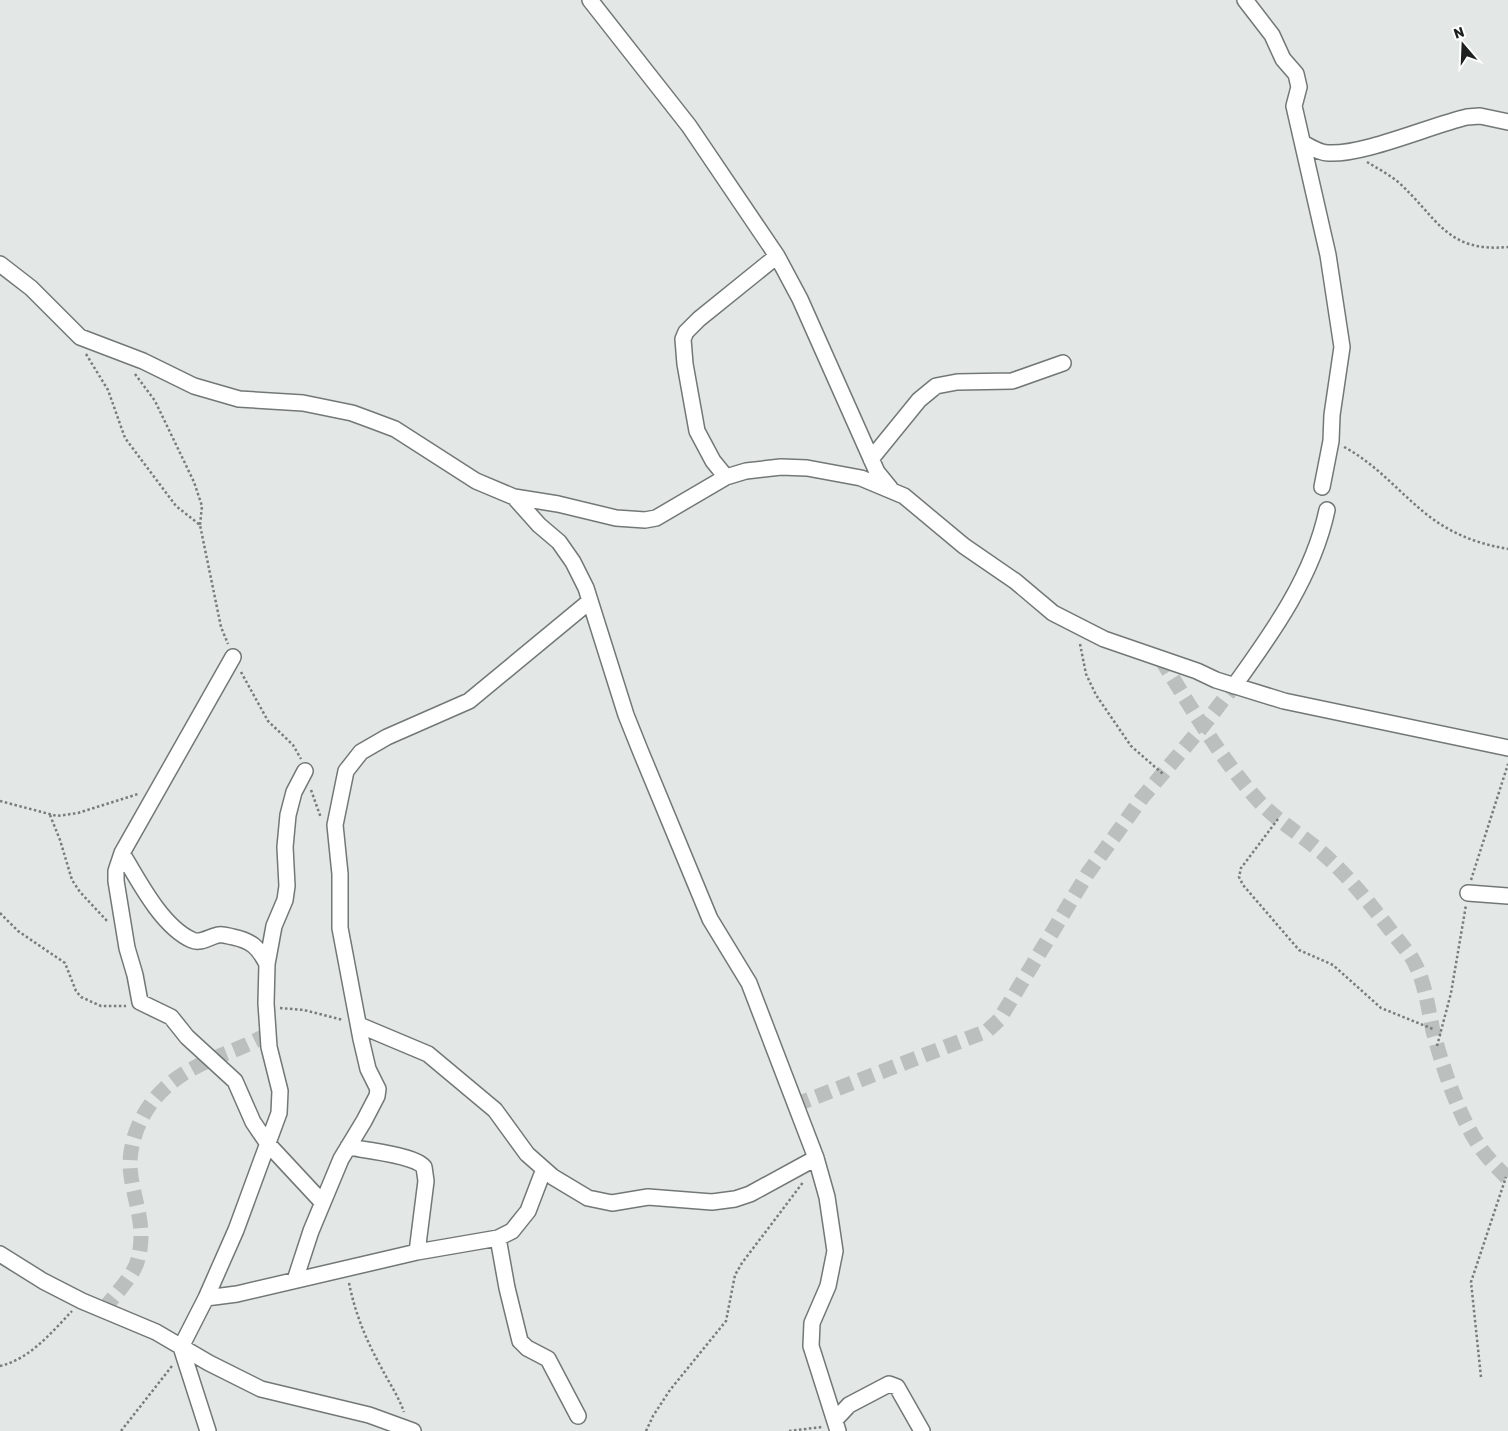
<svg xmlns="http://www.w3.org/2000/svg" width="1508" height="1431" font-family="Rubik,sans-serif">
<rect width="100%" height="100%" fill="#e3e8e7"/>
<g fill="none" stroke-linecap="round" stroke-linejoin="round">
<!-- minor-tunnel -->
<path stroke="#bbc0bf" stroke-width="15" stroke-dasharray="15 8" stroke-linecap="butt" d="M 1161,659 C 1190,706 1219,756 1256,798 C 1274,819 1299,833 1320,851 C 1355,881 1381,919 1410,955 C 1425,978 1427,1004 1433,1031 C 1442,1065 1457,1111 1476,1141 C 1484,1155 1497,1167 1508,1179
M 795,1105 L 987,1031 L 999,1020 L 1088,873 L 1142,798 L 1203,726 L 1234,686
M 104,1309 C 114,1296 135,1274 138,1259 C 148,1222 130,1195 130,1162 C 131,1134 145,1106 165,1088 C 195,1060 234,1054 268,1034"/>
<!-- minor casing -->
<g stroke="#727877" stroke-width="18">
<path id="minor" d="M 590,0 L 689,126 L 777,256 L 800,299 L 877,472 L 890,488
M 1245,0 L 1272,35 L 1283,59 L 1296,74 L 1299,87 L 1294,106 L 1328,255 L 1342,347 L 1332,415 L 1331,441 L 1322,487
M 1303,143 C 1310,147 1320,153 1328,153 C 1364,155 1429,126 1467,117 L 1480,116 L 1508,122
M 0,264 L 31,288 L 80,337 L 143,361 L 194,386 L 239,399 L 303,403 L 352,413 L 371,420 L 395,429 L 476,481 L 514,497 L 558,504 L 616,518 L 645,520 L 656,518 L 726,477 L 746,471 L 781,467 L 807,468 L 861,478 L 904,496 L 964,546 L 1015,581 L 1053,613 L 1104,639 L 1197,671 L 1216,680 L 1284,701 L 1508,748
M 871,459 L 919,400 L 936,386 L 957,382 L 1012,381 L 1063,363
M 726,477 L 713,461 L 697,431 L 685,364 L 683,339 L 686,332 L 699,319 L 777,256
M 514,497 L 539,525 L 559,542 L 573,562 L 586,588 L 626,715 L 640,750 L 710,919 L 749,983 L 816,1158 L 827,1197 L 835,1251 L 828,1286 L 812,1323 L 811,1346 L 838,1431
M 233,657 L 122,853 L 116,871 L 116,881 L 127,948 L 135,975 L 140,1002 L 171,1017 L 187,1037 L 235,1081 L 253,1122 L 268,1144 L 322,1202
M 1234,686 C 1273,632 1313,576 1327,510
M 122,853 C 138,880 162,927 192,940 C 200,944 209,937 218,935 C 223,934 228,936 233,937 C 252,941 258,947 267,964
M 1468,893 L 1508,896
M 359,1025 L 428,1054 L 495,1110 L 527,1154 L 553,1177 L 588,1198 L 612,1203 L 648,1197 L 712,1202 L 735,1199 L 750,1194 L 816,1158
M 348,1147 C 364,1150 414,1155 424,1167 L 426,1181 L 417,1252
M 498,1238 L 507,1288 L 520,1341 L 527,1348 L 548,1359 L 578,1416
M 0,1254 L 43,1281 L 82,1301 L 156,1332 L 209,1363 L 261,1389 L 369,1415 L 413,1431
M 295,1280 L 311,1231 L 341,1159 L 364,1121 L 377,1096 L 378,1089 L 368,1069 L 361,1039 L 340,928 L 340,874 L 335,825 L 346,771 L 361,752 L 387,737 L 469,701 L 590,601
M 206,1298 L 237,1294 L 417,1252 L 498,1238 L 512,1231 L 528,1211 L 544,1169
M 835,1420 L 849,1405 L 889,1384 L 897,1387 L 922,1431
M 208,1431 L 181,1347 L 206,1298 L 236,1230 L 279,1113 L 280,1091 L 269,1047 L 266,1003 L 267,964 L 274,926 L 285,900 L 287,886 L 285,847 L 288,815 L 294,792 L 305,771"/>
</g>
<!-- path -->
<path stroke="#787c7b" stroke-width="2.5" stroke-dasharray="2.5 2.5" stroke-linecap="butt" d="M 1367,162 C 1377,168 1388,174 1397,181 C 1437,216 1445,253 1508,247
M 86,354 L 108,390 L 125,438 L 176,506 L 200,525 L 221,627 L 228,644
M 135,374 L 155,401 L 194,482 L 202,506 L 200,525
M 1344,447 C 1378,465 1400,494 1430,517 C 1454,535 1479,544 1508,549
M 1080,644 L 1086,674 L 1096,695 L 1131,746 L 1163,774
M 241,672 L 268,721 L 293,745 L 301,759
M 311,790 L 321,818
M 0,801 L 57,816 L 78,813 L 138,794
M 50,815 L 60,840 L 72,880 L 80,892 L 108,922
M 1278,819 L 1241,868 L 1239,877 L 1243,885 L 1299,950 L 1333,965 L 1381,1008 L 1433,1029
M 1471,880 L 1508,764
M 0,913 L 18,931 L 65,963 L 76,991 L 81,997 L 101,1006 L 126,1006
M 280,1008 L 304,1010 L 343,1020
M 1437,1046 L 1451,993 L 1466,905
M 349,1283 C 355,1313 366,1340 381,1367 C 389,1383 398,1395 404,1412
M 0,1366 C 30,1359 52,1332 72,1311
M 1481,1377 L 1471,1282 L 1506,1177
M 121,1431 L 172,1366
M 646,1431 L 653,1416 L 670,1390 L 726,1321 L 735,1275 L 742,1263 L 804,1181
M 789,1431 L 822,1427"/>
<!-- minor -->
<use href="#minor" stroke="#fff" stroke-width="15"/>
</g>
<!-- north arrow -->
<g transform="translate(1463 45) rotate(341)" stroke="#ffffff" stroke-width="4" paint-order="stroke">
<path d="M0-4L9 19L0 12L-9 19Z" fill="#1d201f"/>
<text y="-8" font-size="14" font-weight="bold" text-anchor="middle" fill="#1d201f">N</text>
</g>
</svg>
